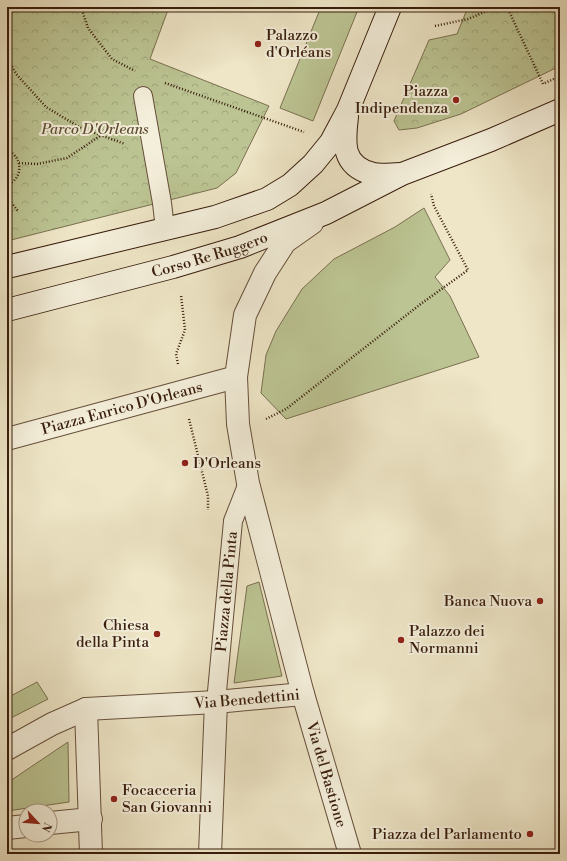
<svg xmlns="http://www.w3.org/2000/svg" width="567" height="861" font-family="'Libre Bodoni',serif">
<defs>
<pattern id="park-crowns" width="20" height="18" patternUnits="userSpaceOnUse"><rect width="20" height="18" fill="#bcc493"/><path d="M2 6a3 3 0 1 1 6 0M12 15a3 3 0 1 1 6 0" fill="none" stroke="#a2a87e"/></pattern>
</defs>
<rect width="100%" height="100%" fill="#eee6c7"/>
<filter id="stains"><feTurbulence type="fractalNoise" baseFrequency=".005" numOctaves="4"/><feColorMatrix values="0 0 0 0 .2 0 0 0 0 .09 0 0 0 0 .02 0 0 0 .5 -.17"/></filter>
<radialGradient id="worn" r=".72"><stop offset=".6" stop-color="#630" stop-opacity="0"/><stop offset="1" stop-color="#630" stop-opacity=".3"/></radialGradient>
<!-- park -->
<path fill="url(#park-crowns)" stroke="#7a7050" d="M 7,7 L 169,7 L 150,59 L 269,106 L 236,173 L 217,188 L 7,241 Z
M 468,7 L 560,7 L 560,66 L 461,114 L 417,128 L 399,130 L 394,121 L 429,40 L 457,34 Z"/>
<!-- garden -->
<path fill="#bcc493" stroke="#7a7050" d="M 321,7 L 359,7 L 313,121 L 280,108 Z
M 424,208 L 450,260 L 435,277 L 450,296 L 479,357 L 286,419 L 261,393 L 266,355 L 276,331 L 302,289 L 334,259 L 395,227 Z
M 259,582 L 282,676 L 234,683 L 247,586 Z
M 37,682 L 48,699 L 7,720 L 7,698 Z
M 68,742 L 69,802 L 7,811 L 7,783 Z"/>
<g fill="none" stroke-linecap="round" stroke-linejoin="round">
<!-- lane casing -->
<g stroke="#664f3b" stroke-width="20">
<g id="lane">
<path d="M 143,96 L 162,203 L 165,229"/>
<path id="s1" d="M 216,702 L 233,521 L 248,483"/>
</g>
</g>
<!-- street casing -->
<g stroke="#664f3b" stroke-width="24">
<g id="street">
<path id="s2" d="M 312,223 L 285,242 L 265,273 L 245,315 L 236,377 L 238,424 L 248,483 L 303,694 L 350,854"/>
<path id="s3" d="M 7,439 L 236,377"/>
<path d="M 86,709 L 91,854"/>
<path id="s4" d="M 7,749 L 52,724 L 86,709 L 216,702 L 303,694"/>
<path d="M 50,823 L 91,819"/>
<path d="M 7,828 L 26,826"/>
<path d="M 210,854 L 216,702"/>
</g>
</g>
<!-- secondary casing -->
<g stroke="#381d0c" stroke-width="24">
<g id="secondary">
<path d="M 347,117 C 344,142 341,166 373,174 C 381,176 392,174 401,174"/>
<path d="M 7,267 L 215,217 L 267,199 L 290,185 L 313,164 L 331,142 L 339,127 L 348,110 L 390,7"/>
<path id="s5" d="M 7,310 L 173,267 L 240,247 L 326,213 L 402,174 L 491,140 L 560,110"/>
</g>
</g>
<!-- path -->
<path stroke="#381d0c" stroke-width="2.5" stroke-dasharray="1 2" stroke-linecap="butt" d="M 81,7 L 88,28 L 112,59 L 135,71
M 507,7 L 543,84 L 560,76
M 435,26 L 468,19 L 496,7
M 7,59 L 17,75 L 46,107 L 81,128 L 125,144
M 165,83 L 304,132
M 7,150 C 23,157 24,178 7,185
M 19,163 L 37,164 L 67,158 L 100,136
M 9,185 L 10,201 L 18,211
M 178,364 L 176,354 L 185,330 L 181,295
M 189,419 L 208,496 L 208,510
M 266,419 L 286,409 L 422,303 L 468,270 L 434,206 L 431,194"/>
<!-- lane -->
<use href="#lane" stroke="#f4efdb" stroke-width="18"/>
<!-- street -->
<use href="#street" stroke="#f4efdb" stroke-width="22"/>
<!-- secondary -->
<use href="#secondary" stroke="#f4efdb" stroke-width="22"/>
</g>
<!-- markers -->
<g fill="#8f2418" stroke="#f4efdb" stroke-width="1.5">
<circle cx="258" cy="44" r="4"/>
<circle cx="456" cy="100" r="4"/>
<circle cx="185" cy="463" r="4"/>
<circle cx="540" cy="601" r="4"/>
<circle cx="157" cy="634" r="4"/>
<circle cx="401" cy="640" r="4"/>
<circle cx="114" cy="799" r="4"/>
<circle cx="530" cy="834" r="4"/>
</g>
<g text-anchor="middle" dominant-baseline="central" stroke-width="4" stroke-linejoin="round" paint-order="stroke">
<!-- poi labels -->
<g font-size="15" fill="#381d0c" stroke="#f4efdb" text-anchor="start">
<text x="266" y="35">Palazzo<tspan x="266" dy="17">d'Orléans</tspan></text>
<text x="448" y="91" text-anchor="end">Piazza<tspan x="448" dy="17">Indipendenza</tspan></text>
<text x="193" y="463">D'Orleans</text>
<text x="532" y="601" text-anchor="end">Banca Nuova</text>
<text x="149" y="625" text-anchor="end">Chiesa<tspan x="149" dy="17">della Pinta</tspan></text>
<text x="409" y="631">Palazzo dei<tspan x="409" dy="17">Normanni</tspan></text>
<text x="122" y="790">Focacceria<tspan x="122" dy="17">San Giovanni</tspan></text>
<text x="522" y="834" text-anchor="end">Piazza del Parlamento</text>
</g>
<!-- park labels -->
<g font-size="15" font-style="italic" fill="#604f34" stroke="#f4efdb">
<text x="95" y="129">Parco D'Orleans</text>
</g>
<!-- street labels -->
<g font-size="15" fill="#381d0c" stroke="#f4efdb">
<text stroke="none"><textPath href="#s5" startOffset="210">Corso Re Ruggero</textPath></text>
<text stroke="none"><textPath href="#s3" startOffset="119">Piazza Enrico D'Orleans</textPath></text>
<text stroke="none"><textPath href="#s1" startOffset="111">Piazza della Pinta</textPath></text>
<text stroke="none"><textPath href="#s4" startOffset="250">Via Benedettini</textPath></text>
<text stroke="none"><textPath href="#s2" startOffset="588">Via del Bastione</textPath></text>
</g>
</g>
<!-- margin -->
<rect width="567" height="861" fill="none" stroke="#eee6c7" stroke-width="24"/>
<rect x="8" y="8" width="551" height="845" fill="none" stroke="#381d0c" stroke-width="2"/>
<rect x="12" y="12" width="543" height="837" fill="none" stroke="#381d0c"/>
<!-- north arrow -->
<g transform="translate(38 823) rotate(116)"><circle r="19" fill="#f4efdb" stroke="#a99b88"/>
<path d="M0-3L7 15L0 10L-7 15Z" fill="#8f2418"/>
<text y="-6" font-size="11" font-weight="bold" text-anchor="middle" fill="#381d0c">N</text>
</g>
<rect width="100%" height="100%" filter="url(#stains)"/>
<rect width="100%" height="100%" fill="url(#worn)"/>
</svg>
